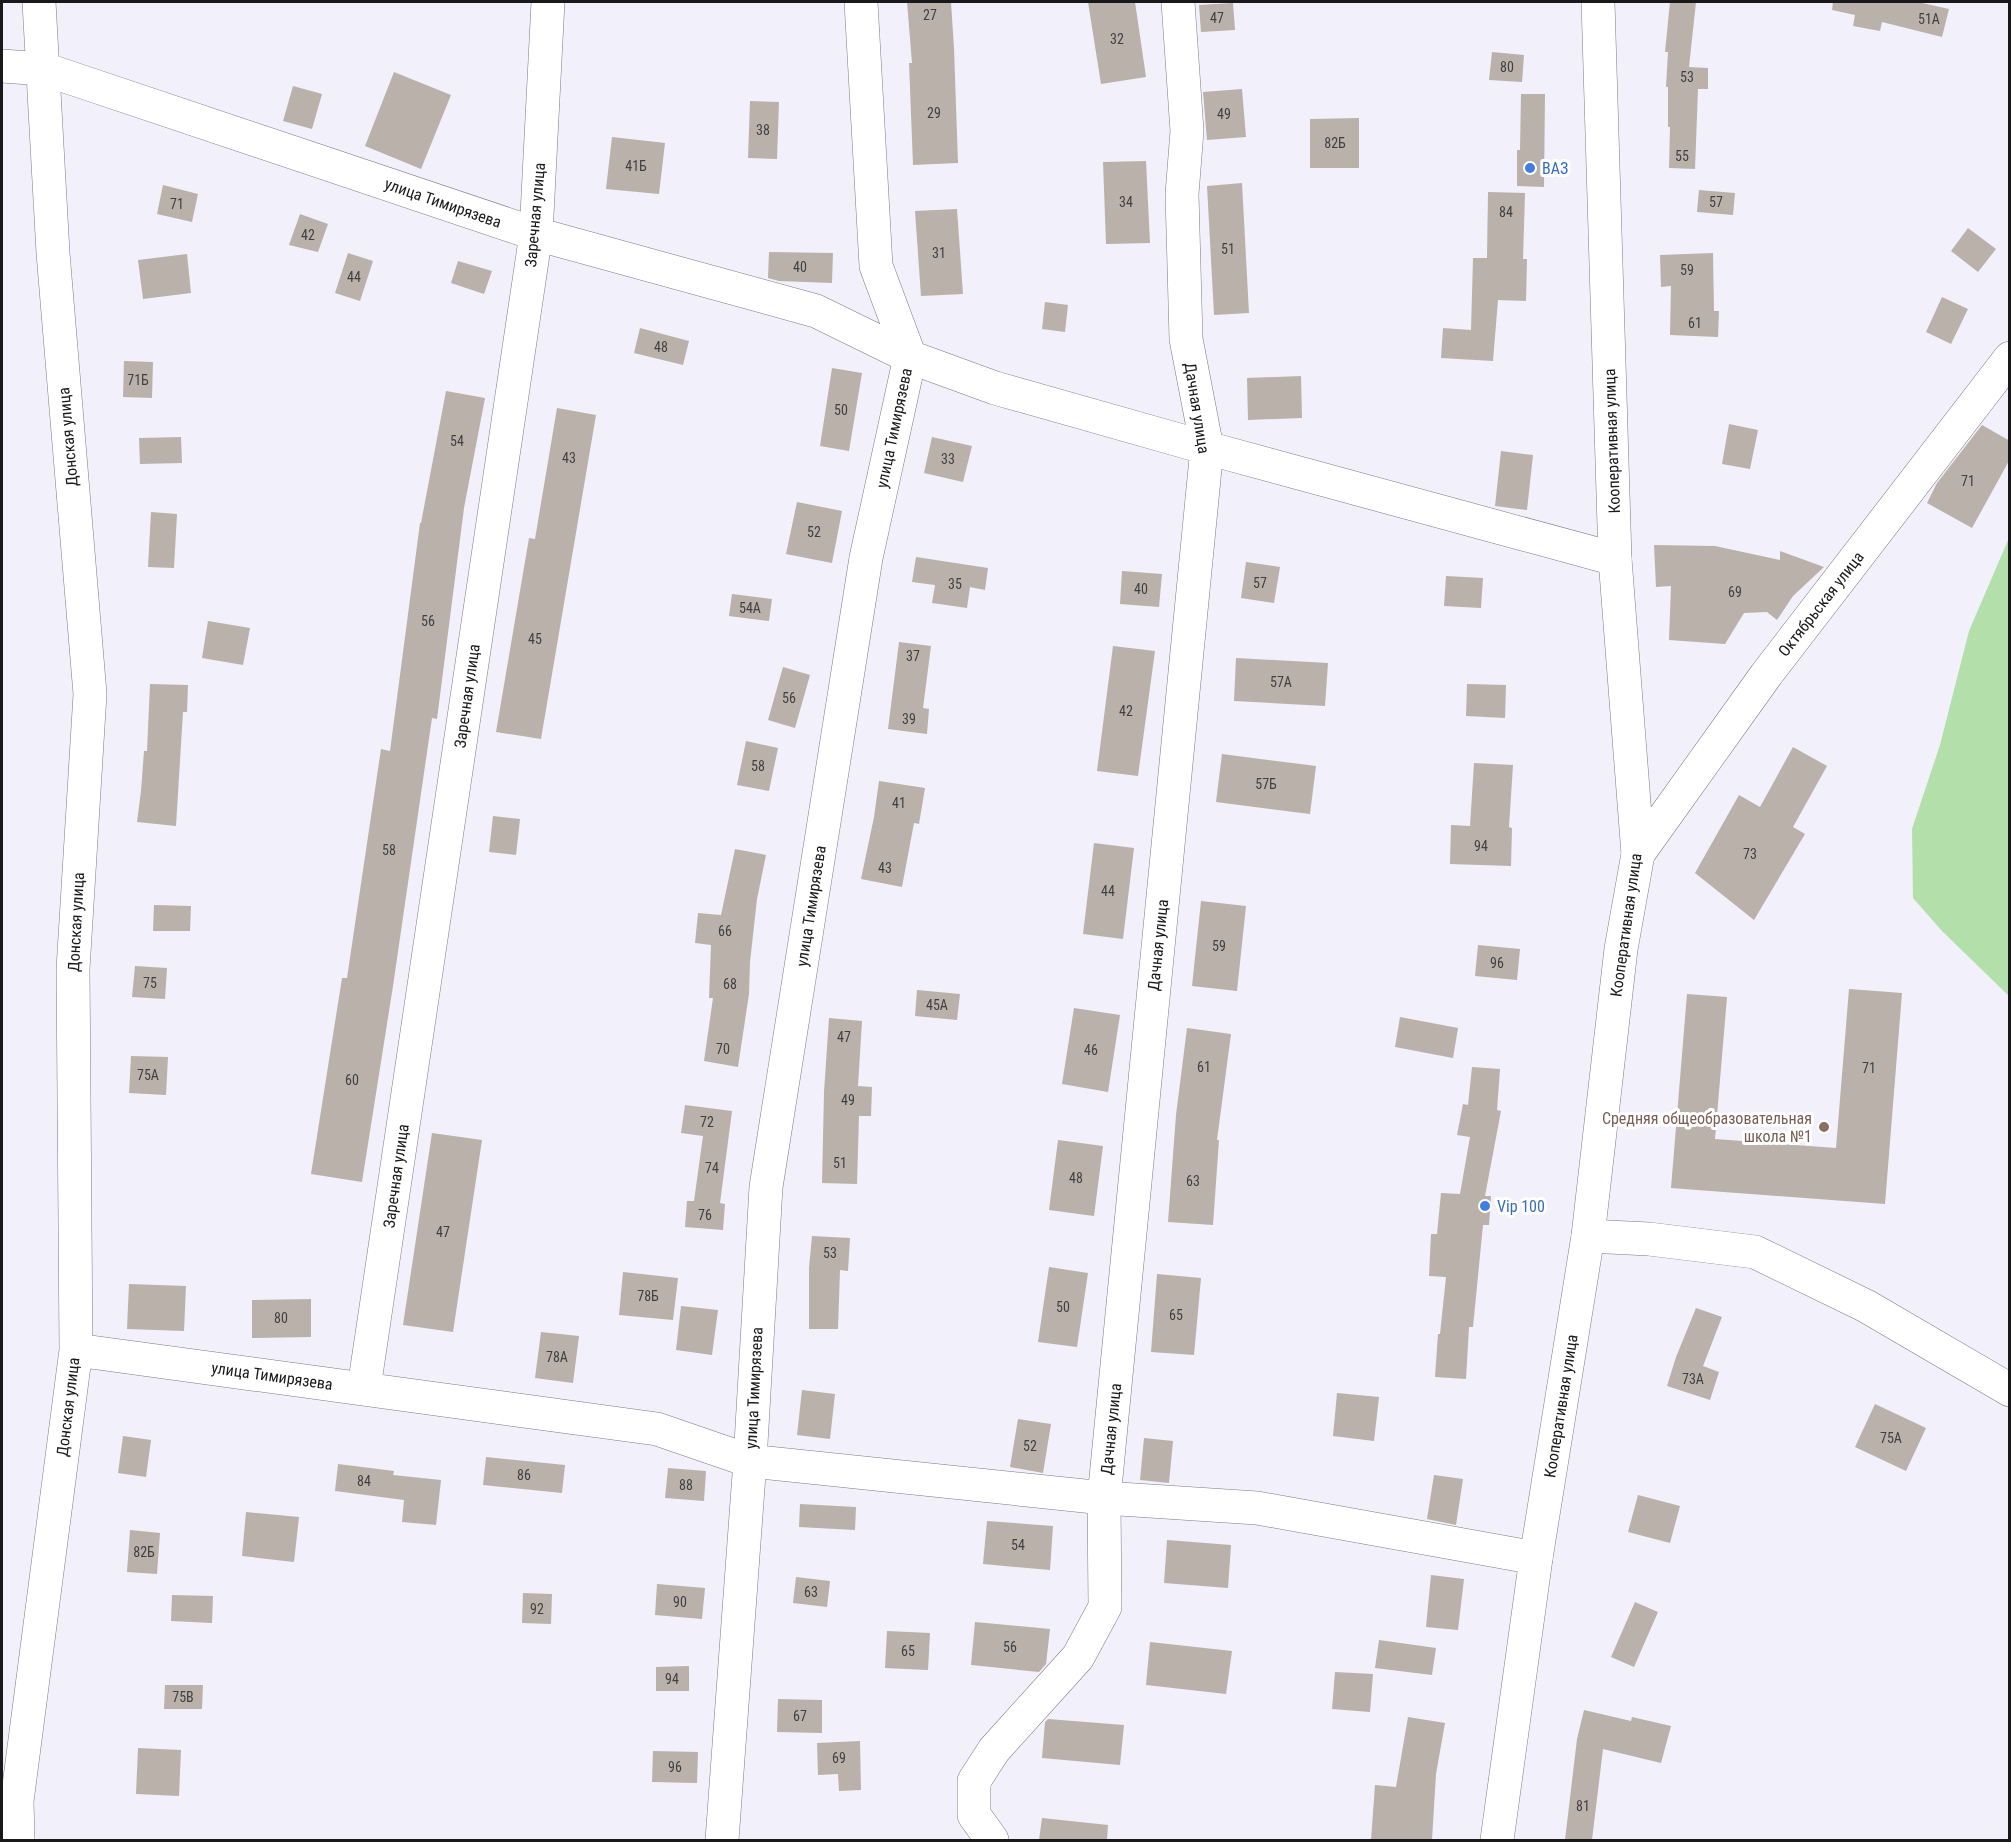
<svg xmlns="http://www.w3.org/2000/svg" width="2011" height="1842" font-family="'Roboto Condensed',sans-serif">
<rect width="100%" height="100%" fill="#f1f0fb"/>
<!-- green -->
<path fill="#b2dfaa" d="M 2009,538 L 2009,996 L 1942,931 L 1913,898 L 1912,829 L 1940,745 L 1969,631 Z"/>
<!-- building -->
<path fill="#bab1aa" d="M 907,2 L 951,2 L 954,48 L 958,163 L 913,165 L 909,63 L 912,63 Z
M 1088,2 L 1135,2 L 1146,77 L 1101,84 Z
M 1670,2 L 1696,2 L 1689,67 L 1708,68 L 1708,89 L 1698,89 L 1695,169 L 1669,168 L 1670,127 L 1668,127 L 1668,87 L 1666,87 L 1668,52 L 1665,52 Z
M 1833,2 L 1918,2 L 1949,9 L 1942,37 L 1882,22 L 1880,31 L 1853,26 L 1855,15 L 1832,10 Z
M 1233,3 L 1235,30 L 1201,32 L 1199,5 Z
M 1492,52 L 1524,55 L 1522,82 L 1489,80 Z
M 394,72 L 451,95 L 421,169 L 365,146 Z
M 293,86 L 322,94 L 312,129 L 283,121 Z
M 1242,89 L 1246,137 L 1207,140 L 1203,92 Z
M 1521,94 L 1545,94 L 1544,187 L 1517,186 L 1517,150 L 1520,150 Z
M 750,101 L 779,102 L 777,159 L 748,158 Z
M 1359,118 L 1359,168 L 1310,168 L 1310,119 Z
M 612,137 L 665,143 L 659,194 L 606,189 Z
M 1146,161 L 1150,243 L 1106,244 L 1103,162 Z
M 1242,183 L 1249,313 L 1214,315 L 1207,186 Z
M 163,185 L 198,194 L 192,222 L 157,214 Z
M 1699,190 L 1735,193 L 1733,215 L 1697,212 Z
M 1488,192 L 1525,193 L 1523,259 L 1527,259 L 1526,301 L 1498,300 L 1493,361 L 1441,358 L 1443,328 L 1471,330 L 1473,258 L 1487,258 Z
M 957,209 L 963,294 L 921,296 L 915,211 Z
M 300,214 L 328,224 L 318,252 L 289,245 Z
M 1968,228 L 1996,249 L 1978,272 L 1951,251 Z
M 769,252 L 833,253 L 832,283 L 779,281 L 768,278 Z
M 348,253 L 373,261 L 360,301 L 335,293 Z
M 1713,253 L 1714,311 L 1719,311 L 1718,337 L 1670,335 L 1671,286 L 1661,287 L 1660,255 Z
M 187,254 L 191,293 L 143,299 L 138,260 Z
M 458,261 L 492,271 L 484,294 L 451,283 Z
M 1942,297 L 1968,309 L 1951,344 L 1926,332 Z
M 1045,302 L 1068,305 L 1065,332 L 1042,329 Z
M 640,328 L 689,341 L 683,365 L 634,353 Z
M 124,361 L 153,362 L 152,398 L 123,397 Z
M 832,368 L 862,373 L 849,451 L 820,446 Z
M 1301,376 L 1302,418 L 1248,420 L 1247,378 Z
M 446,391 L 485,398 L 464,508 L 437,719 L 432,718 L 393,986 L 362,1182 L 311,1174 L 342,978 L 347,978 L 381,749 L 390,751 L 420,523 L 421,523 Z
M 557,408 L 596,415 L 541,739 L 496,732 L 529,538 L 535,539 Z
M 1729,424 L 1758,430 L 1750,469 L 1722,464 Z
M 1982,425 L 2010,441 L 2010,459 L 1972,528 L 1927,503 L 1937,483 Z
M 181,437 L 182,463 L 140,464 L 139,438 Z
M 932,437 L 972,446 L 963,482 L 924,473 Z
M 1501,451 L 1533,455 L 1527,510 L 1495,506 Z
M 797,502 L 842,511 L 832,563 L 786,554 Z
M 151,512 L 177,514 L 174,568 L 148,567 Z
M 1654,545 L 1715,546 L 1780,560 L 1780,551 L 1824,567 L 1793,596 L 1777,620 L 1767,612 L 1744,613 L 1725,644 L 1669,640 L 1671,586 L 1656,587 Z
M 916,557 L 988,568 L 985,590 L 970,587 L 967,608 L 932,603 L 935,585 L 912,582 Z
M 1246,562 L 1280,567 L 1274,603 L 1241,598 Z
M 1122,571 L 1162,574 L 1159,607 L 1120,604 Z
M 1446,576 L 1483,578 L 1481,608 L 1444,606 Z
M 732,594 L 772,599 L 769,621 L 729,616 Z
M 208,621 L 250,628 L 243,665 L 202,658 Z
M 899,642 L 931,646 L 923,708 L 929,709 L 927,734 L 888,729 Z
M 1113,646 L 1155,651 L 1138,776 L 1097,771 Z
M 1236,658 L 1328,663 L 1325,706 L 1234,701 Z
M 783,667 L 810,675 L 795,728 L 768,720 Z
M 150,684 L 188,685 L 187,712 L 183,712 L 176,826 L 137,822 L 141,791 L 144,751 L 147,751 Z
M 1467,684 L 1506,685 L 1505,718 L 1466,716 Z
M 746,741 L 778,748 L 769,791 L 737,785 Z
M 1793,747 L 1827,766 L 1793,827 L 1805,834 L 1754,920 L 1695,873 L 1739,795 L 1760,807 Z
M 1222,754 L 1316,766 L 1310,814 L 1216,802 Z
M 1474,763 L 1513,765 L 1509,827 L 1512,828 L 1511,866 L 1450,864 L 1451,825 L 1470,826 Z
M 879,781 L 925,788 L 919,824 L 914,823 L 902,887 L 861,879 L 874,817 Z
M 493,816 L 520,819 L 516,855 L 489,852 Z
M 1094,843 L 1134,848 L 1123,939 L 1083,934 Z
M 735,849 L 766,855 L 757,899 L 750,962 L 749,994 L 738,1067 L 704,1061 L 713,998 L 709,998 L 711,945 L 695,943 L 698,913 L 721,915 Z
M 1201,901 L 1246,906 L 1237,991 L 1192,986 Z
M 154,905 L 191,906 L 190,931 L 153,931 Z
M 1478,945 L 1520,949 L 1517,980 L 1475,976 Z
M 135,966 L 167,968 L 165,999 L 132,997 Z
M 1849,989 L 1902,993 L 1885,1204 L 1671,1188 L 1687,994 L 1727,997 L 1715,1139 L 1836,1148 Z
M 917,990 L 960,994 L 957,1020 L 915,1016 Z
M 1074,1008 L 1120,1015 L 1108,1092 L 1062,1084 Z
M 1400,1017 L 1458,1028 L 1453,1058 L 1395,1047 Z
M 829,1018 L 862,1021 L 858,1086 L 872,1087 L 871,1116 L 859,1116 L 857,1184 L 822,1183 L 824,1092 Z
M 1187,1028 L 1231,1034 L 1217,1140 L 1219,1140 L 1213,1225 L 1168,1222 L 1176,1115 Z
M 131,1056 L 168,1057 L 166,1095 L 129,1093 Z
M 1472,1067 L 1500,1069 L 1497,1110 L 1501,1111 L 1485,1196 L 1491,1196 L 1489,1225 L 1483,1225 L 1473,1327 L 1469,1327 L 1466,1379 L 1435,1377 L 1438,1334 L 1440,1334 L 1446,1277 L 1429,1276 L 1431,1234 L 1437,1234 L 1441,1193 L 1460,1194 L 1470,1137 L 1457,1135 L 1463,1104 L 1468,1105 Z
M 685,1105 L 732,1111 L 720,1203 L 725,1204 L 723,1230 L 685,1227 L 687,1201 L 694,1201 L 703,1136 L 681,1133 Z
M 432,1133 L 482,1140 L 453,1332 L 403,1325 Z
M 1058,1140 L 1103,1146 L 1094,1216 L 1049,1210 Z
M 812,1236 L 850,1238 L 848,1271 L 840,1270 L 838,1329 L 809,1329 L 809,1268 Z
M 1049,1267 L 1088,1273 L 1077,1347 L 1038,1342 Z
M 623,1272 L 678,1278 L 673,1320 L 619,1315 Z
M 1157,1274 L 1201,1278 L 1194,1355 L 1151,1352 Z
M 129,1284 L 186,1286 L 184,1331 L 127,1329 Z
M 311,1299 L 311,1337 L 252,1338 L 252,1300 Z
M 681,1306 L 718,1310 L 712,1355 L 676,1350 Z
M 1696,1308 L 1722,1317 L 1703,1366 L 1719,1372 L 1710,1400 L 1667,1386 L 1676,1357 Z
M 541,1332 L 579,1336 L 573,1383 L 535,1378 Z
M 802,1390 L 835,1394 L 830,1439 L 797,1435 Z
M 1337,1393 L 1379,1397 L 1374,1441 L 1333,1436 Z
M 1875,1404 L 1926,1428 L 1906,1471 L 1855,1447 Z
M 1018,1419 L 1051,1424 L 1043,1473 L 1010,1467 Z
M 123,1436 L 151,1440 L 146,1477 L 118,1473 Z
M 1144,1438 L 1173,1441 L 1169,1483 L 1140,1480 Z
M 486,1457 L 565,1465 L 562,1493 L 483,1485 Z
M 338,1464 L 394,1471 L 393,1475 L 441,1480 L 436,1525 L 402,1522 L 404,1500 L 335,1491 Z
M 668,1468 L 706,1471 L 704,1501 L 665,1498 Z
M 1434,1475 L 1463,1479 L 1456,1525 L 1427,1519 Z
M 1638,1495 L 1680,1506 L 1670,1543 L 1628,1532 Z
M 800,1504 L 856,1507 L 855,1530 L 799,1527 Z
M 246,1512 L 299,1517 L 294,1562 L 242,1556 Z
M 987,1521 L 1053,1526 L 1050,1570 L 983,1564 Z
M 130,1530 L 160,1533 L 157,1574 L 127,1572 Z
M 1167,1540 L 1231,1545 L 1228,1588 L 1164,1583 Z
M 1431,1575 L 1464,1579 L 1458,1630 L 1426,1627 Z
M 796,1577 L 830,1581 L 827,1607 L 793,1603 Z
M 657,1584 L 705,1588 L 702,1619 L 655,1615 Z
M 523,1593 L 552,1594 L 551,1624 L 522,1623 Z
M 172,1595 L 213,1596 L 212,1623 L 171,1621 Z
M 1635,1602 L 1658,1612 L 1634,1667 L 1611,1657 Z
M 975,1622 L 1050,1629 L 1046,1664 L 1039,1672 L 971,1665 Z
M 887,1631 L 930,1633 L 928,1670 L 885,1668 Z
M 1379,1640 L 1436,1648 L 1432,1675 L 1375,1668 Z
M 1150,1642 L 1232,1651 L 1226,1694 L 1146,1685 Z
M 689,1666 L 689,1691 L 656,1691 L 656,1667 Z
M 1335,1672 L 1373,1674 L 1370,1712 L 1332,1709 Z
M 165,1685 L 203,1685 L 202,1709 L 164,1709 Z
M 778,1699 L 822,1700 L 822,1733 L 777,1732 Z
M 1584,1710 L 1631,1721 L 1632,1717 L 1671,1726 L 1661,1763 L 1603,1749 L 1592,1840 L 1565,1840 L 1577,1739 Z
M 1408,1717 L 1445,1723 L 1436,1774 L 1432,1840 L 1371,1840 L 1375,1785 L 1396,1787 Z
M 1048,1719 L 1124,1725 L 1120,1765 L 1042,1758 L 1045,1722 Z
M 860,1741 L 861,1790 L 839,1791 L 838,1774 L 818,1775 L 817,1743 Z
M 138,1748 L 181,1750 L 179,1796 L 136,1794 Z
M 653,1751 L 698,1752 L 697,1783 L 652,1782 Z
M 1042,1818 L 1108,1825 L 1107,1840 L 1039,1840 Z"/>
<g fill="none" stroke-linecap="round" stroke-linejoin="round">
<!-- street casing -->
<g stroke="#7b7b85" stroke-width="34">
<path id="street" d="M 2,66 L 44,69 L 536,234 L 816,311 L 910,357 L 995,388 L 1207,448 L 1615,559
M 1638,854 L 1766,675 L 2010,358
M 1588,1236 L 1649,1239 L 1755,1252 L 1866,1306 L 2010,1390
M 76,1350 L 657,1429 L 750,1461 L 1104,1498 L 1257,1508 L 1536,1558
M 364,1388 L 536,234 L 548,2
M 18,1840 L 17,1801 L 76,1350 L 73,969 L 90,694 L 53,253 L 39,2
M 722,1840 L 750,1461 L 766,1187 L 866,558 L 910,357 L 876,266 L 861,2
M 992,1840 L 974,1815 L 974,1781 L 994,1750 L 1078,1657 L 1105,1607 L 1104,1498 L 1207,448 L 1186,339 L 1182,194 L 1187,131 L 1178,2"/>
</g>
<!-- secondary casing -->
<g stroke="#7b7b85" stroke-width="34">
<path id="secondary" d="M 1497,1840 L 1536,1558 L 1588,1236 L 1621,949 L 1638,854 L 1615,559 L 1598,2"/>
</g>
<!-- street -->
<use href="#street" stroke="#fff" stroke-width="33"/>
<!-- secondary -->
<use href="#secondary" stroke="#fff" stroke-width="33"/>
</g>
<!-- markers -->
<g fill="#3f7fe0" stroke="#fff" stroke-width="2">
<circle cx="1530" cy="168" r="6"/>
<circle cx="1485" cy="1206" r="6"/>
</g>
<circle fill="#8d6e63" stroke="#fff" stroke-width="2" cx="1824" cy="1127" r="6"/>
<g text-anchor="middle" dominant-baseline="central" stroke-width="6" stroke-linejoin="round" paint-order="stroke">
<!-- number labels -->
<g font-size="14" fill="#413f40">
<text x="930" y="15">27</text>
<text x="1217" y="18">47</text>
<text x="1929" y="19">51А</text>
<text x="1117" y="39">32</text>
<text x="1507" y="67">80</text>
<text x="1687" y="77">53</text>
<text x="934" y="113">29</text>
<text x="1224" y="114">49</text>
<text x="763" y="130">38</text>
<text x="1335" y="143">82Б</text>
<text x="1682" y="156">55</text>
<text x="636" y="166">41Б</text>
<text x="1126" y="202">34</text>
<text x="1716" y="202">57</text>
<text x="177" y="204">71</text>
<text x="1506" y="212">84</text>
<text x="308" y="235">42</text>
<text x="1228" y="249">51</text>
<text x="939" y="253">31</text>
<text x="800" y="267">40</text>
<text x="1687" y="270">59</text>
<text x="354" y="277">44</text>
<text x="1695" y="323">61</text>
<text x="661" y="347">48</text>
<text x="138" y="380">71Б</text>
<text x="841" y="410">50</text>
<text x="457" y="441">54</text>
<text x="569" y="458">43</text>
<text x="948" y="459">33</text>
<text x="1968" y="481">71</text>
<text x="814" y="532">52</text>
<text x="1260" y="583">57</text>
<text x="955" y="584">35</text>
<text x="1141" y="589">40</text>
<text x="1735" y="592">69</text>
<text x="750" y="608">54А</text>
<text x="428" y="621">56</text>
<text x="535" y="639">45</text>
<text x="913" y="656">37</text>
<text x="1281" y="682">57А</text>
<text x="789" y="698">56</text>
<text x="1126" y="711">42</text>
<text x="909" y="719">39</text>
<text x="758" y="766">58</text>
<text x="1266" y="784">57Б</text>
<text x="899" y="803">41</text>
<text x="1481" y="846">94</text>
<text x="389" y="850">58</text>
<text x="1750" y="854">73</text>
<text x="885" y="868">43</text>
<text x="1108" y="891">44</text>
<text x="725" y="931">66</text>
<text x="1219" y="946">59</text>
<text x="1497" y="963">96</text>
<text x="150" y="983">75</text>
<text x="730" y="984">68</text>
<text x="937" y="1005">45А</text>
<text x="844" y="1037">47</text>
<text x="723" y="1049">70</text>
<text x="1091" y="1050">46</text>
<text x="1204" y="1067">61</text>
<text x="1869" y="1068">71</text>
<text x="148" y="1075">75А</text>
<text x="352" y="1080">60</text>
<text x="848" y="1100">49</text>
<text x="707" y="1122">72</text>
<text x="840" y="1163">51</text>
<text x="712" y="1168">74</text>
<text x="1076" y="1178">48</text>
<text x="1193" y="1181">63</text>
<text x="705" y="1215">76</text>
<text x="443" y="1232">47</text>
<text x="830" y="1253">53</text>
<text x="648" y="1296">78Б</text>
<text x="1063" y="1307">50</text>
<text x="1176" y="1315">65</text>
<text x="281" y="1318">80</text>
<text x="557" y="1357">78А</text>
<text x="1693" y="1379">73А</text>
<text x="1891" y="1438">75А</text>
<text x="1030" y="1446">52</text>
<text x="524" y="1475">86</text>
<text x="364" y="1481">84</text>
<text x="686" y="1485">88</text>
<text x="1018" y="1545">54</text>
<text x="144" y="1552">82Б</text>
<text x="811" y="1592">63</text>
<text x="680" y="1602">90</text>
<text x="537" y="1609">92</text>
<text x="1010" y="1647">56</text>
<text x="908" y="1651">65</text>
<text x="672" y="1679">94</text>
<text x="183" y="1697">75В</text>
<text x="800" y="1716">67</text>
<text x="839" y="1758">69</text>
<text x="675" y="1767">96</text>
<text x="1583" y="1806">81</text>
</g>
<!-- shop labels -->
<g font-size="16" fill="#366cbe" stroke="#fff" text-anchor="start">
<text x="1542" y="168">ВАЗ</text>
<text x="1497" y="1206">Vip 100</text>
</g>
<!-- street labels -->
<g font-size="16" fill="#19191c" stroke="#fff">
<text transform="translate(443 203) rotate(19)">улица Тимирязева</text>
<text transform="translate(535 215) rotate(-85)">Заречная улица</text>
<text transform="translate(1197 408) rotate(81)">Дачная улица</text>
<text transform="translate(894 428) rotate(-78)">улица Тимирязева</text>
<text transform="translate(68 437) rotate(-95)">Донская улица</text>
<text transform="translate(1612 441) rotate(-92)">Кооперативная улица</text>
<text transform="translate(1821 604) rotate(-52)">Октябрьская улица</text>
<text transform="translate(467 696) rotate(-82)">Заречная улица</text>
<text transform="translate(811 906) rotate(-81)">улица Тимирязева</text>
<text transform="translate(76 922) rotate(-87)">Донская улица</text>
<text transform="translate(1626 925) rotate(-82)">Кооперативная улица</text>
<text transform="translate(1158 945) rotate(-84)">Дачная улица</text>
<text transform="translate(396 1176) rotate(-82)">Заречная улица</text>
<text transform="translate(272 1376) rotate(8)">улица Тимирязева</text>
<text transform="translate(754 1388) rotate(-87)">улица Тимирязева</text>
<text transform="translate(1561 1406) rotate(-81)">Кооперативная улица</text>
<text transform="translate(68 1407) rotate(-83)">Донская улица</text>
<text transform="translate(1111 1429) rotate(-84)">Дачная улица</text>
</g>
<!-- education labels -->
<g font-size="16" fill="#785e54" stroke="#fff" text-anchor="end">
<text x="1812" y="1118">Средняя общеобразовательная<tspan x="1812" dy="18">школа №1</tspan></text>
</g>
</g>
<!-- border -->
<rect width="2011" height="1842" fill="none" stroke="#19191c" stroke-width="6"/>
</svg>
